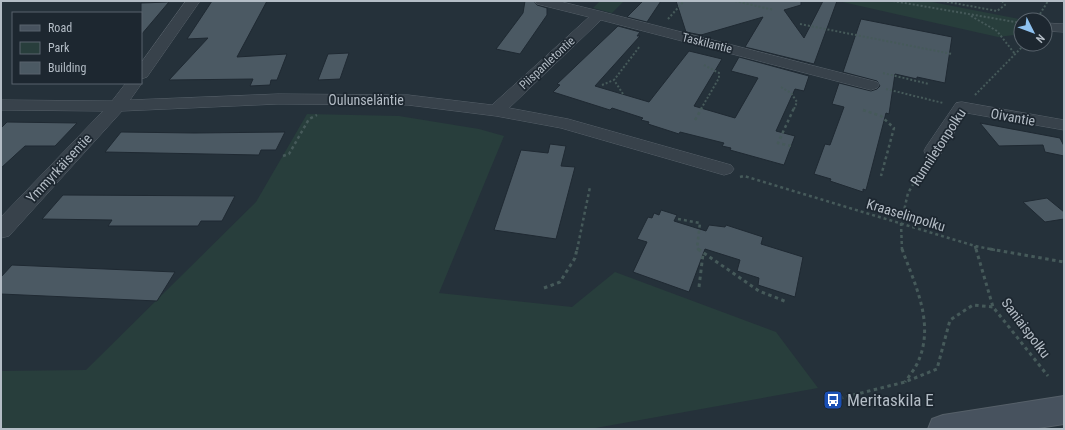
<svg xmlns="http://www.w3.org/2000/svg" width="1065" height="430" font-family="'Roboto Condensed',sans-serif">
<rect width="100%" height="100%" fill="#25313a"/>
<!-- green -->
<path fill="#283e3c" d="M 600,1 L 624,1 L 612,13 L 593,8 Z
M 838,1 L 927,1 L 1024,20 L 1021,20 L 1021,34 L 998,37 Z
M 307,114 L 399,116 L 479,129 L 504,136 L 439,293 L 572,307 L 615,272 L 776,332 L 818,388 L 590,429 L 1,429 L 1,371 L 86,370 L 256,202 Z"/>
<!-- building -->
<path fill="#4b5963" stroke="#1f2932" d="M 212,1 L 267,1 L 237,57 L 287,54 L 277,80 L 271,80 L 270,85 L 250,86 L 253,79 L 169,80 L 208,38 L 187,39 Z
M 525,1 L 534,1 L 537,5 L 547,8 L 547,15 L 520,54 L 496,49 L 523,13 Z
M 643,1 L 661,1 L 647,22 L 627,17 Z
M 676,1 L 801,1 L 801,5 L 784,10 L 804,38 L 823,1 L 837,1 L 814,64 L 745,47 L 763,17 L 701,35 L 686,32 Z
M 169,2 L 141,35 L 141,3 Z
M 861,19 L 952,37 L 945,83 L 917,77 L 917,79 L 895,74 L 889,114 L 886,113 L 866,190 L 863,189 L 863,192 L 830,181 L 831,179 L 814,174 L 825,144 L 830,145 L 844,107 L 832,104 L 839,83 L 871,91 L 877,89 L 880,86 L 877,81 L 843,72 Z
M 618,26 L 640,32 L 637,36 L 640,36 L 595,86 L 649,102 L 689,51 L 722,59 L 694,106 L 735,118 L 758,78 L 731,71 L 739,57 L 809,76 L 804,91 L 795,89 L 776,131 L 795,136 L 784,165 L 730,150 L 731,148 L 722,146 L 724,143 L 680,132 L 679,134 L 648,124 L 649,122 L 641,120 L 643,118 L 612,108 L 610,110 L 553,92 L 560,85 L 557,84 Z
M 349,53 L 340,79 L 318,80 L 328,54 Z
M 7,122 L 77,123 L 55,146 L 25,146 L 1,168 L 1,128 Z
M 980,123 L 1060,138 L 1064,146 L 1064,156 L 1045,152 L 1043,145 L 999,146 Z
M 121,132 L 194,133 L 285,132 L 276,150 L 261,150 L 259,155 L 105,152 Z
M 550,144 L 566,146 L 561,166 L 575,167 L 556,239 L 494,230 L 521,150 L 548,153 Z
M 63,195 L 235,196 L 222,221 L 201,221 L 198,226 L 108,226 L 112,220 L 42,219 Z
M 1047,198 L 1064,212 L 1064,219 L 1045,222 L 1023,202 Z
M 661,210 L 677,215 L 674,221 L 706,231 L 709,225 L 725,227 L 726,225 L 763,237 L 761,244 L 803,257 L 795,297 L 758,285 L 759,278 L 737,271 L 740,260 L 705,249 L 689,292 L 633,272 L 647,242 L 637,239 L 648,217 L 652,218 L 654,213 L 659,215 Z
M 12,265 L 175,272 L 157,301 L 1,294 L 1,277 Z"/>
<g fill="none" stroke-linecap="round" stroke-linejoin="round">
<!-- street casing -->
<g stroke="#566069" stroke-width="1">
<path id="street" d="M 186,1 L 200,1 L 147,77 L 141,79 L 141,63 Z
M 535,1 L 558,1 L 599,11 L 877,82 L 879,85 L 877,88 L 871,90 L 601,20 L 509,108 L 568,119 L 731,165 L 734,169 L 731,173 L 724,175 L 561,128 L 496,116 L 408,105 L 278,104 L 122,111 L 9,236 L 1,238 L 1,217 L 103,111 L 1,110 L 1,100 L 112,101 L 126,83 L 141,83 L 141,81 L 142,83 L 130,100 L 278,94 L 408,95 L 492,105 L 589,17 L 537,4 Z
M 1045,23 L 1064,24 L 1064,32 L 1045,31 Z
M 962,102 L 1064,120 L 1064,130 L 967,113 L 940,155 L 933,157 L 926,155 L 924,151 L 926,147 L 956,103 Z"/>
</g>
<!-- secondary casing -->
<g stroke="#566069" stroke-width="2">
<path id="secondary" d="M 1064,396 L 1064,424 L 1032,429 L 928,429 L 932,419 L 943,415 Z"/>
</g>
<!-- path-far2 -->
<path stroke="#465a5a" stroke-width="2" stroke-dasharray="2 2" stroke-linecap="butt" d="M 735,1 L 774,10
M 893,1 L 1021,23
M 943,1 L 997,11 L 1005,5 L 1002,1
M 1040,14 L 1048,1
M 971,16 L 997,31 L 1015,54
M 668,19 L 684,1
M 800,24 L 952,54
M 883,73 L 929,84
M 602,85 L 614,80
M 781,87 L 791,93 L 797,102 L 794,109
M 886,89 L 943,103
M 623,94 L 614,80 L 640,46
M 975,95 L 1025,44
M 701,109 L 719,78 L 719,73 L 704,65"/>
<!-- path-far1 -->
<path stroke="#465a5a" stroke-width="2.5" stroke-dasharray="3 3" stroke-linecap="butt" d="M 863,110 L 881,116 L 894,128 L 881,176
M 695,120 L 702,108
M 791,146 L 778,143 L 794,108
M 283,156 L 289,154 L 309,119 L 317,115
M 740,177 L 744,176 L 975,246 L 995,250
M 678,219 L 700,223 L 697,248 L 699,250
M 975,246 L 976,250
M 577,250 L 590,187
M 902,250 L 901,224 L 908,193 L 925,164"/>
<!-- path -->
<path stroke="#465a5a" stroke-width="3" stroke-dasharray="3.5 3.5" stroke-linecap="butt" d="M 698,249 L 759,291 L 787,302
M 902,249 C 915,285 936,325 917,364 C 914,370 909,376 905,382
M 976,249 L 993,307 L 1048,376
M 990,249 L 1064,262
M 699,287 L 703,254
M 544,288 L 560,282 L 575,258 L 577,249
M 833,400 L 905,382 L 937,369 L 950,320 L 973,305 L 993,307"/>
<!-- street -->
<use href="#street" fill="#38424b" fill-rule="evenodd"/>
<!-- secondary -->
<use href="#secondary" fill="#47525e" fill-rule="evenodd"/>
</g>
<!-- icons -->
<defs>
<g id="bus-square" transform="scale(1)"><rect x="-9" y="-9" width="18" height="18" rx="4" fill="#1a4fb4" stroke="#1d2730"/><path d="M-5-6H5V4H4V6H2V4H-2V6H-4V4H-5ZM-3.5-4V0h7V-4ZM-3.5 1.2v1.5H-2V1.2ZM2 1.2v1.5H3.5V1.2Z" fill="#fff"/></g>
</defs>
<g fill-rule="evenodd">
<use href="#bus-square" x="833" y="400"/>
</g>
<g text-anchor="middle" dominant-baseline="central" stroke-width="3.5" stroke-linejoin="round" paint-order="stroke">
<!-- far-street labels -->
<g font-size="12" fill="#b4bdc6" stroke="#1d2730">
<text transform="translate(707 43) rotate(14)">Taskilantie</text>
<text transform="translate(547 63) rotate(-43)">Piispanletontie</text>
</g>
<!-- street labels -->
<g font-size="14" fill="#b4bdc6" stroke="#1d2730">
<text x="366" y="100">Oulunseläntie</text>
<text transform="translate(1013 117) rotate(10)">Oivantie</text>
<text transform="translate(938 147) rotate(-57)">Runniletonpolku</text>
<text transform="translate(59 168) rotate(-47)">Ymmyrkäisentie</text>
<text transform="translate(906 215) rotate(17)">Kraaselinpolku</text>
<text transform="translate(1026 328) rotate(53)">Saniaispolku</text>
</g>
<!-- near-poi labels -->
<g font-size="17" fill="#b4bdc6" stroke="#1d2730" text-anchor="start">
<text x="847" y="400">Meritaskila E</text>
</g>
</g>
<!-- border -->
<rect width="1065" height="430" fill="none" stroke="#b4bdc6" stroke-width="4"/>
<!-- legend -->
<rect x="12" y="12" width="130" height="72" fill="#1d2730" stroke="#59636c"/>
<rect x="20" y="25" width="20" height="6" fill="#47525e" stroke="#59636c"/>
<text x="48" y="32" font-size="12" fill="#b4bdc6">Road</text>
<rect x="20" y="42" width="20" height="12" fill="#283e3c" stroke="#59636c"/>
<text x="48" y="52" font-size="12" fill="#b4bdc6">Park</text>
<rect x="20" y="62" width="20" height="12" fill="#4b5963" stroke="#59636c"/>
<text x="48" y="72" font-size="12" fill="#b4bdc6">Building</text>
<!-- north arrow -->
<g transform="translate(1033 32) rotate(132)"><circle r="19" fill="#1d2730" stroke="#59636c"/>
<path d="M0-3L7 15L0 10L-7 15Z" fill="#8fc2f0"/>
<text y="-6" font-size="11" font-weight="bold" text-anchor="middle" fill="#b4bdc6">N</text>
</g>
</svg>
